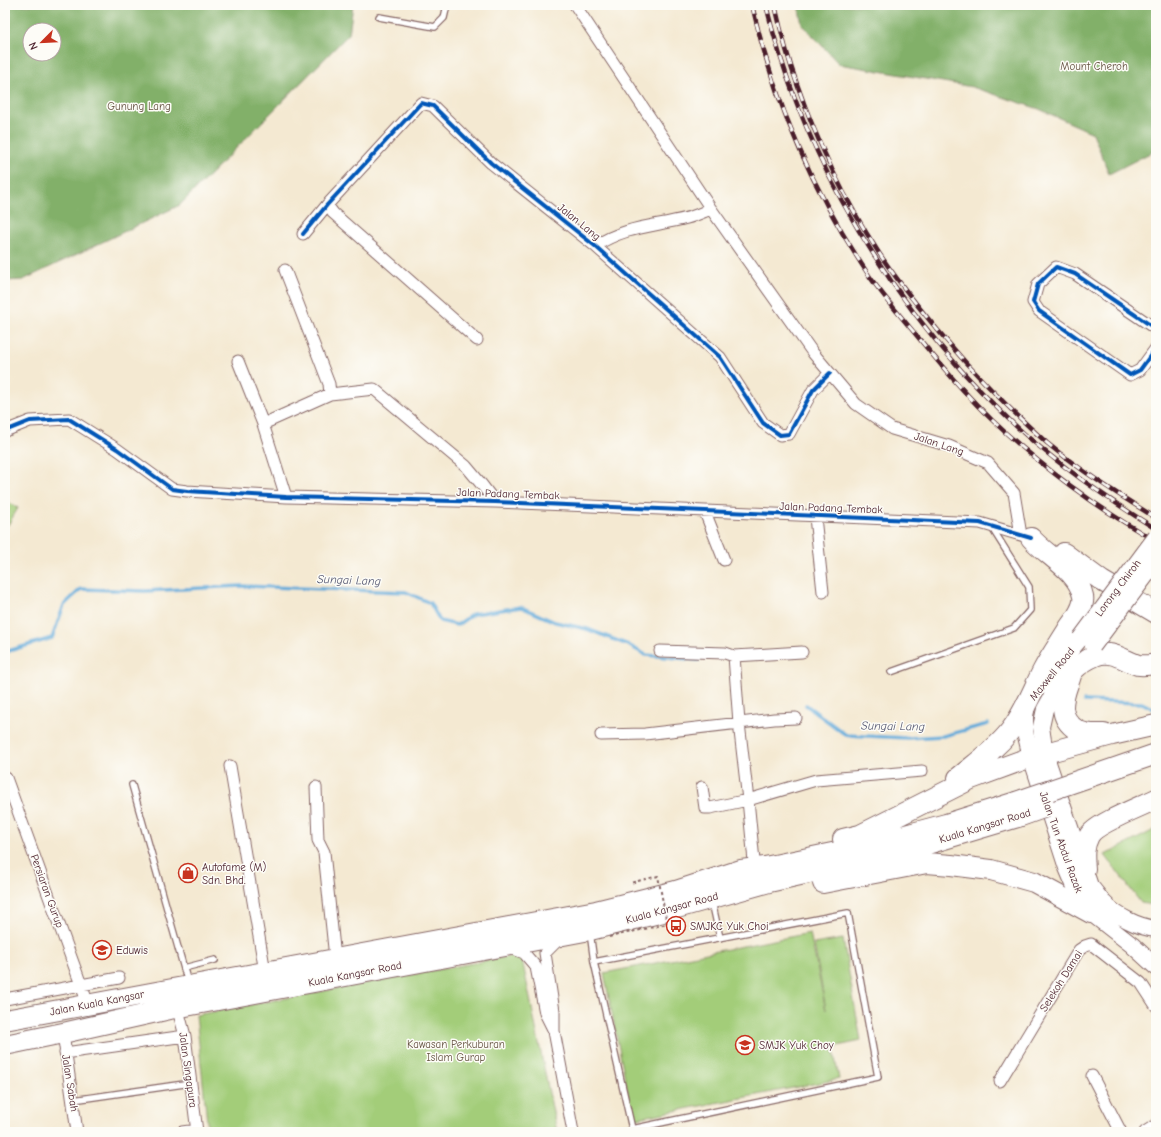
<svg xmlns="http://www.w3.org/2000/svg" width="1161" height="1137" font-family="'Comic Neue',sans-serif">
<rect width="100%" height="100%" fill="#fdfcf7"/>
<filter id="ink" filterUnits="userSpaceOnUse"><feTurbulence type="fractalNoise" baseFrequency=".025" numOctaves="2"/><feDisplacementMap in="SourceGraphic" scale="8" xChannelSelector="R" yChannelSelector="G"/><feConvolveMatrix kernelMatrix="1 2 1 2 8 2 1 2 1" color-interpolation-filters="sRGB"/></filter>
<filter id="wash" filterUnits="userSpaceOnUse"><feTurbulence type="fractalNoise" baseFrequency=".012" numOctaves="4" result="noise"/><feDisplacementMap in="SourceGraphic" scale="16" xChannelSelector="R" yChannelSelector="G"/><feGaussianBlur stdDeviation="0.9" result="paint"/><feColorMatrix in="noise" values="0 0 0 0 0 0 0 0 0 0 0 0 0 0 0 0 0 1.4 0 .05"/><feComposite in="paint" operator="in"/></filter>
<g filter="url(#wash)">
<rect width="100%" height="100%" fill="#f4e9d2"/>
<!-- green -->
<path fill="#a3cd79" stroke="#767652" d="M 5,500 L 18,508 L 8,525 L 5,523 Z
M 1156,829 L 1156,906 L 1141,903 L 1105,855 Z
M 810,933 L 826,1010 L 814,944 L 843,939 L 861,1041 L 833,1047 L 839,1079 L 633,1119 L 604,973 Z
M 511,956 L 522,959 L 557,1132 L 208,1132 L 196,1015 Z"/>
<!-- forest -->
<path fill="#82b069" stroke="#66684a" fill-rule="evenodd" d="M 5,5 L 353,5 L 349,34 L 180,205 L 23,280 L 5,281 ZM 30,30 L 54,30 L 54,54 L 30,54 Z
M 798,5 L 1156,5 L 1156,150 L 1109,174 L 1093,133 L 1039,109 L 972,87 L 839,64 L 802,24 Z"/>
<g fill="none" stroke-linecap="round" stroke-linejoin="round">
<!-- stream -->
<path stroke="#63abda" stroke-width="3.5" d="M 5,652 L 52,638 L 64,605 L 81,589 L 145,591 L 241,586 L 406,592 L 430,603 L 440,621 L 457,625 L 473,614 L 521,607 L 555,622 L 587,629 L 628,645 L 646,655 L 698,660
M 1084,701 L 1142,703 L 1156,710
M 806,705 L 846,735 L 907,738 L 943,736 L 988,724"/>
</g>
</g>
<g filter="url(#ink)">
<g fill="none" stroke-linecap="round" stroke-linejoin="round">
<!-- lane casing -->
<g stroke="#866665" stroke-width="8">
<path id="lane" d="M 379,17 L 435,27 L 444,18 L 447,5
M 891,672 L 1014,628 L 1030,610 L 1029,587 L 992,528
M 132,785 L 188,983
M 713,906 L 720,938
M 848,913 L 878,1077 L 632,1129 L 594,962 Z
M 590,932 L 594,962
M 184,968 L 215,960
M 73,1100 L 191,1083"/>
</g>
<!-- street casing -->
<g stroke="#866665" stroke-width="13">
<path id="street" d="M 575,5 L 711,209 L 813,353 L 856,404 L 892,429 L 949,446 L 988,463 L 1014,493 L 1021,535
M 327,205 L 333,213 L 477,340
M 303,234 L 327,205 L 421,103 L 433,106 L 491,163 L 595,246 L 720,357 L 763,423 L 780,435 L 789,434 L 813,390 L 830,373
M 595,246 C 626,226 653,227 687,218 C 695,216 703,212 711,209
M 285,270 L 329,384 L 330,394
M 1156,329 L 1075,274 L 1056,267 L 1038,284 L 1033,302 L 1039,311 L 1130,375 L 1140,370 L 1156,348
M 238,361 L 263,424 L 286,497
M 263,424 L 330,394 L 374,389 L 466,466 L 482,485 L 495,502
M 5,431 L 30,421 L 69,419 L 117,449 L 172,489 L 187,491 L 286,497 L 495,502 L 980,523 L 1031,538
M 705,512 L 724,560
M 815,517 L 823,592
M 660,651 L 725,653 L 734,656 L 739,723 L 748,800 L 754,861
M 734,656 L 802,652
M 601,735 L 645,734 L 774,719 L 796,718
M 230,766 L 265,972
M 6,778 L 88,1004
M 316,787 L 318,840 L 324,852 L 335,958
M 702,787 L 705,808 L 710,808 L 748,800 L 816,780 L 922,771
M 561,940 L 556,942 L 545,953 L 554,1011 L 554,1031 L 573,1132
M 511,948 L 524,953 L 536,967 L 545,1013 L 553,1029
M 5,999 L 119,978
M 176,1002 L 185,1036 L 197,1132
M 63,1033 L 77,1132
M 65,1053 L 185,1036
M 1092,1076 L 1121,1132
M 1000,1081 L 1079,950 L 1085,946 L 1091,944 L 1141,983 L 1156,1006
M 182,1132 L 197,1130
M 1145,1132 L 1156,1125"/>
</g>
<!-- secondary casing -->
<g stroke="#866665" stroke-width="18">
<path id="secondary" d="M 1069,675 L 1054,693 L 1045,709 L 1041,727 L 1045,754 L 1090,886 C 1095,891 1099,898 1104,903 C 1116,916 1138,927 1156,929
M 1040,687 L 1080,639
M 1027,706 L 1025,716 L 1025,732 L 1031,757 L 1067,868 L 1078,894 L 1091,913 L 1132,945 L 1156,967"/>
</g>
<!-- highway casing -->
<g stroke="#866665" stroke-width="22">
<path id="highway" d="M 1064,553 L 1102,581 L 1156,613
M 1104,734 C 1095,734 1085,735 1077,730 C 1058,718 1062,701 1068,684 C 1070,680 1071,673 1074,670 C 1079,665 1088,659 1095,656 C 1111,649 1123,660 1138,665 C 1144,666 1150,665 1156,664
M 958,778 C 976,763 995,750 1010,731 C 1025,712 1032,691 1043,670 C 1051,655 1061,641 1070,626 C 1076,618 1085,606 1083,596 C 1078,571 1048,557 1031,538
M 843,839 L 860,835 L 971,779 L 1031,757 L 1112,735 L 1156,725
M 1085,869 C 1084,857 1083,847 1089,836 C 1095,824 1142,806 1156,799
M 823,883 L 927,863 L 951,865 L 991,870 L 1034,882 L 1091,913
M 5,1020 L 596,911 L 676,891 L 741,870 L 765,867 L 861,847 L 946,824 L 1016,802
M 5,1045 L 63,1033 L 170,1009 L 590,930 L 659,913 L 769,882 L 894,854 L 1018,817"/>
</g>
<!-- lane -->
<use href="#lane" stroke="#fff" stroke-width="5.5"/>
<!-- street -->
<use href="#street" stroke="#fff" stroke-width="11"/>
<!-- secondary -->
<use href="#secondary" stroke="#fff" stroke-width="16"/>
<!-- highway -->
<use href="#highway" stroke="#fff" stroke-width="20"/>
<!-- rail casing -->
<g stroke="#4a1f2b" stroke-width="4.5">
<path id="rail" d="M 752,5 C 774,102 815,195 870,277 C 886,300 905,321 922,342 C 944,369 967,396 992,420 C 1039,465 1098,509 1156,541
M 766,5 C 799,141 868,265 961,370 C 984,395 1009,421 1035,443 C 1073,475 1114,503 1156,529
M 775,5 C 781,32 788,59 797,84 C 817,142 846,202 879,253 C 905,292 936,329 967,364 C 993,392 1019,418 1047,443 C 1081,471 1119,495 1156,518"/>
</g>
<!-- rail -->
<use href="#rail" stroke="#fdfcf7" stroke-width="3" stroke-dasharray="9" stroke-linecap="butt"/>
<!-- secondary-bridge casing -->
<g stroke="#866665" stroke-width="18" stroke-linecap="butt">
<path id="secondary-bridge" d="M 1080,639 L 1156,537
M 1093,646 L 1156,562"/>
</g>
<!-- highway-bridge casing -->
<g stroke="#866665" stroke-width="22" stroke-linecap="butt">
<path id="highway-bridge" d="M 1016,802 L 1156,754
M 1018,817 L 1046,807"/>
</g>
<!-- path-bridge -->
<path stroke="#866665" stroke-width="2" stroke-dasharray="3 3" stroke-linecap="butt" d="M 609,937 L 667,924 L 658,876 L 630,883"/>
<!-- secondary-bridge -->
<use href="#secondary-bridge" stroke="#fff" stroke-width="16"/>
<!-- highway-bridge -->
<use href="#highway-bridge" stroke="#fff" stroke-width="20"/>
<!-- cycleway casing -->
<g stroke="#fdfcf7" stroke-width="6">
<path id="cycleway" d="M 303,234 L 327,205 L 421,103 L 433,106 L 491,163 L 595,246 L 720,357 L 763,423 L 780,435 L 789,434 L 813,390 L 830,373
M 1156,329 L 1075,274 L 1056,267 L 1038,284 L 1033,302 L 1039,311 L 1130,375 L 1140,370 L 1156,348
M 5,431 L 30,421 L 69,419 L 117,449 L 172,489 L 187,491 L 286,497 L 495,502 L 980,523 L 1031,538"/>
</g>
<!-- cycleway -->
<use href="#cycleway" stroke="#0057b8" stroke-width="4"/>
</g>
</g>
<!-- icons -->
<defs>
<g id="shop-ring" transform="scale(1)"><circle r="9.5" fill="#fdfcf7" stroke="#c8321e" stroke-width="1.5"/><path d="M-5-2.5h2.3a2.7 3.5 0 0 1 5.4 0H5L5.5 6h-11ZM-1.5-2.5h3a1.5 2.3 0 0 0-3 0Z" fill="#c8321e"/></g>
<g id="bus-ring" transform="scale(1)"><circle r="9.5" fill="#fdfcf7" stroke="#c8321e" stroke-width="1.5"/><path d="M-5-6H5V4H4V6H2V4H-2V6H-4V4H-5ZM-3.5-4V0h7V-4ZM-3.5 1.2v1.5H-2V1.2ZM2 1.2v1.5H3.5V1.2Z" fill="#c8321e"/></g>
<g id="school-ring" transform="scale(1)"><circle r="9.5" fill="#fdfcf7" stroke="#c8321e" stroke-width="1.5"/><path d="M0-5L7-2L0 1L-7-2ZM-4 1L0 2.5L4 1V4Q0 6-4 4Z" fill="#c8321e"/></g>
</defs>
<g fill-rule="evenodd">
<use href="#shop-ring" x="188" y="873"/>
<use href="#bus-ring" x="676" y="926"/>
<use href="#school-ring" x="102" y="950"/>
<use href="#school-ring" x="745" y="1045"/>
</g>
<g text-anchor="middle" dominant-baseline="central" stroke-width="3" stroke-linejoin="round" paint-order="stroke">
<!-- park labels -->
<g font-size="11" fill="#655342" stroke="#fdfcf7">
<text x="1094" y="66">Mount Cheroh</text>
<text x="139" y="106">Gunung Lang</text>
<text x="456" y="1044">Kawasan Perkuburan<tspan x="456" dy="13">Islam Gurap</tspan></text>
</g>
<!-- street labels -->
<g font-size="11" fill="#4a1f2b" stroke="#fdfcf7">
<text transform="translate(579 222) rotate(39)">Jalan Lang</text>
<text transform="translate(939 444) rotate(19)">Jalan Lang</text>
<text transform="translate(508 494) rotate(2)">Jalan Padang Tembak</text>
<text transform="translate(831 508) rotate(2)">Jalan Padang Tembak</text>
<text transform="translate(1118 588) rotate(-53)">Lorong Chiroh</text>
<text transform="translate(1052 674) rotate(-51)">Maxwell Road</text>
<text transform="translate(985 826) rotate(-17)">Kuala Kangsar Road</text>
<text transform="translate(1061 842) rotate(70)">Jalan Tun Abdul Razak</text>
<text transform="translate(47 891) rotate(70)">Persiaran Gurup</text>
<text transform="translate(672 908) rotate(-15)">Kuala Kangsar Road</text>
<text transform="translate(355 974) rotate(-11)">Kuala Kangsar Road</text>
<text transform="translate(1061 981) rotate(-58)">Selekoh Damai</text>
<text transform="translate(97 1003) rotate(-11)">Jalan Kuala Kangsar</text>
<text transform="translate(188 1070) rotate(82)">Jalan Singapura</text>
<text transform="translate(70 1083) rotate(81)">Jalan Sabah</text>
</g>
<!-- poi labels -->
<g font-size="11" fill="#4a1f2b" stroke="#fdfcf7" text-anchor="start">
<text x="202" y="867">Autofame (M)<tspan x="202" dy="13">Sdn. Bhd.</tspan></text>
<text x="690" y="926">SMJKC Yuk Choi</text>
<text x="116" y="950">Eduwis</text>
<text x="759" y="1045">SMJK Yuk Choy</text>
</g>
<!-- water labels -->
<g font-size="12" font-style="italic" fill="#545771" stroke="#fdfcf7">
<text transform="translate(349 580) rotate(2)">Sungai Lang</text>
<text transform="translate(893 726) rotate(1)">Sungai Lang</text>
</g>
</g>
<!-- margin -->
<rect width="1161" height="1137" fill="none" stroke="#fdfcf7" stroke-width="20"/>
<!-- north arrow -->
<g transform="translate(42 42) rotate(246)"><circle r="19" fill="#fdfcf7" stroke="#b5a4a5"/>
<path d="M0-3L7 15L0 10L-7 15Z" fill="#c8321e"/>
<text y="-6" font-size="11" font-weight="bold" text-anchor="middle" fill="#4a1f2b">N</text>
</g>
</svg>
